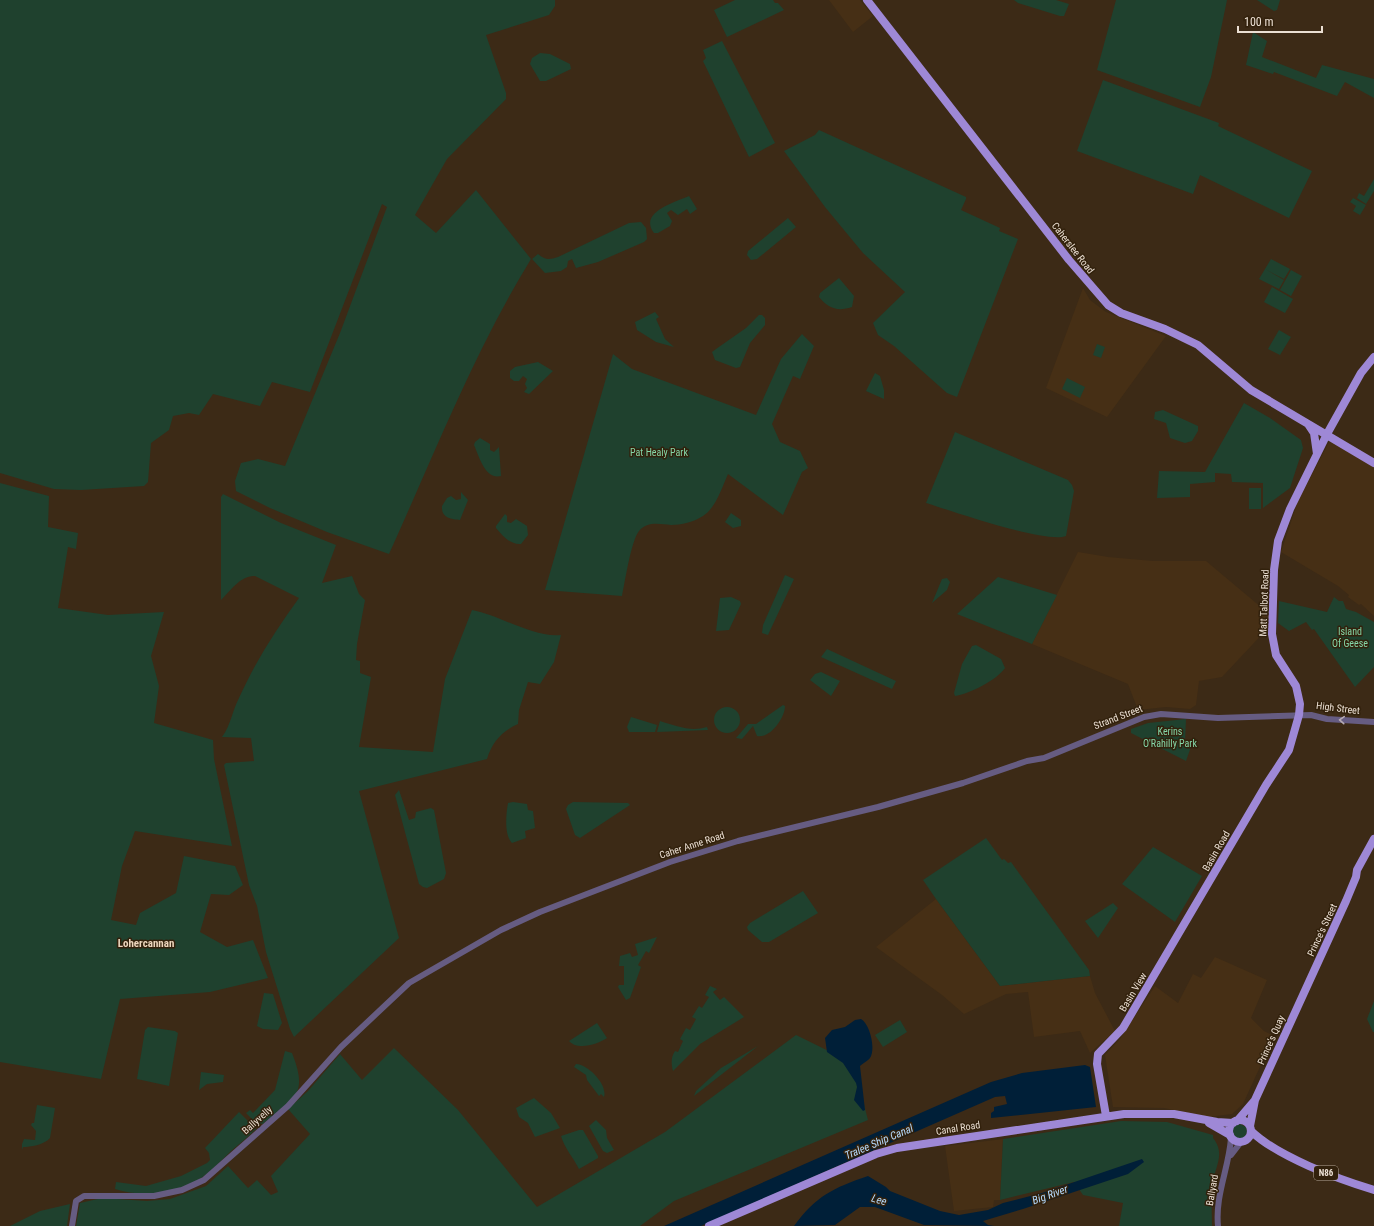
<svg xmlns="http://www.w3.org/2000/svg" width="1374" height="1226" font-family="'Roboto Condensed',sans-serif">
<rect width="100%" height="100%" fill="#3c2a16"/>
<!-- built -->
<path fill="#462f15" d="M 829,0 L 860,0 L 873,16 L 853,32 Z
M 1083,288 L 1090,300 L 1106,312 L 1166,336 L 1107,417 L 1046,388 Z
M 1329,442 L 1336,443 L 1374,467 L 1374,616 L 1361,604 L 1359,605 L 1348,597 L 1349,595 L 1338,586 L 1281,552 L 1298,501 Z
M 1078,552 L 1108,557 L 1153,561 L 1206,561 L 1268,613 L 1268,628 L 1222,677 L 1199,681 L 1196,705 L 1190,709 L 1166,707 L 1138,710 L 1128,684 L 1032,644 Z
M 936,899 L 1000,986 L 1090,976 L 1095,993 L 1115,1031 L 1090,1053 L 1080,1031 L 1034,1037 L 1028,992 L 1006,994 L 964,1014 L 942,995 L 876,947 Z
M 1215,957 L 1267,980 L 1251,1018 L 1264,1031 L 1274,1036 L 1243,1104 L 1232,1114 L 1208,1117 L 1164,1108 L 1113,1107 L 1105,1055 L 1120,1039 L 1155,986 L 1178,1003 L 1193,974 L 1201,978 Z
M 1003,1139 L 1000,1200 L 994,1200 L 993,1207 L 954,1211 L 945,1146 Z"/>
<!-- green -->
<path fill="#1f412e" d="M 0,0 L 555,0 L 555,6 L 549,15 L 486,35 L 506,93 L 506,99 L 447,159 L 415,215 L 436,233 L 476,190 L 531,259 C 474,352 434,455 389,554 L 327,532 L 270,508 L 236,491 L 235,481 L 241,463 L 258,459 L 285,466 L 340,333 L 387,207 L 382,204 L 310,392 L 272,382 L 260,406 L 213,394 L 199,415 L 189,413 L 173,416 L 169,430 L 151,443 L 148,482 L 144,486 L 81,490 L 54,489 L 0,473 Z
M 735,0 L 773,0 L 775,3 L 778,3 L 784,10 L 727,37 L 714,10 Z
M 1014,0 L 1056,0 L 1069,4 L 1064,16 L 1060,16 L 1018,3 Z
M 1116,0 L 1227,0 L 1211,77 L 1200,107 L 1097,70 Z
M 1257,0 L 1280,0 L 1277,10 L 1274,11 Z
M 1253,32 L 1267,41 L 1262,57 L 1316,78 L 1322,65 L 1374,79 L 1374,98 L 1345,82 L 1337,96 L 1274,72 L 1273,74 L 1246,65 Z
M 722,41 L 775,143 L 749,157 L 703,61 L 706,58 L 703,50 Z
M 540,53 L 550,54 L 570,64 L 571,69 L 546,81 L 540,81 L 530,64 L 532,58 Z
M 1103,80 L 1219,123 L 1218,127 L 1218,126 L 1312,171 L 1289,218 L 1200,175 L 1193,194 L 1077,151 Z
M 819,130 L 966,197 L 966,199 L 961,210 L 1000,228 L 999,231 L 1018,239 L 957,397 L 947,393 L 894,346 L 878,335 L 873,323 L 905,292 L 863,253 L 825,207 L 784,151 L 815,135 Z
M 1374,179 L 1374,191 L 1366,204 L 1357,198 L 1359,193 L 1364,196 Z
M 689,196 L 697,209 L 690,214 L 687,209 L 678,215 L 671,210 L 667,213 L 672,221 L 670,226 L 658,233 L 654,233 C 638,212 676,202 689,196 Z
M 1353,198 L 1366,205 L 1360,215 L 1353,211 L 1356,206 L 1350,202 Z
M 788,218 L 796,227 L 757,259 L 751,260 L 747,255 L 748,251 Z
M 641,222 L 646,228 L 647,239 L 644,242 L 598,262 L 576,268 L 572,259 L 568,261 L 567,267 L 561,271 L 545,273 L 532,259 L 538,254 C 545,260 549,260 558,257 L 629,223 Z
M 1271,259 L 1290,269 L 1284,279 L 1265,269 Z
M 1265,269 L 1284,280 L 1279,289 L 1259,279 Z
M 1291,270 L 1302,276 L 1291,296 L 1280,290 Z
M 839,278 L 854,296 L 852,307 C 837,312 828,308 819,297 L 820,293 Z
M 1272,287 L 1293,299 L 1285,313 L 1264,302 Z
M 655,312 L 659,317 L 656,319 L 665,339 L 674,347 L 656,342 L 637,330 L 635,322 Z
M 759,315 L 762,315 L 765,318 L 765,325 L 750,343 L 740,367 L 736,368 L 715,360 L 712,352 L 716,349 L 746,328 Z
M 1279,330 L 1291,337 L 1280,355 L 1268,349 Z
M 802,334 L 814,346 L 800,379 L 793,376 L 772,424 L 780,442 L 800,451 L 808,468 L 802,472 L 783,515 L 728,474 C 722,487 716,508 703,516 C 694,522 681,525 671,525 C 660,524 647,521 639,531 C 631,541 625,582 622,596 L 545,590 L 613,354 L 632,369 L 756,415 L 781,359 Z
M 1097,344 L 1105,347 L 1101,358 L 1093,355 Z
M 538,362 L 553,371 L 529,394 L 524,392 L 527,388 L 525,384 L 527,379 L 523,376 L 519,381 L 514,381 L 510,378 L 510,371 L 515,367 Z
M 875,373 L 880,376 L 884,390 L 884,399 L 866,391 Z
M 1067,378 L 1085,387 L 1080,398 L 1062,389 Z
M 1244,403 L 1270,418 L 1301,440 L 1303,448 L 1290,488 L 1263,508 L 1263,483 L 1232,482 L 1231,474 L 1215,473 L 1215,482 L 1190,484 L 1190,497 L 1157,498 L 1159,471 L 1205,472 Z
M 1163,410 L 1198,426 L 1198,431 L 1192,441 L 1185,443 L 1170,438 L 1166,423 L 1154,419 L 1155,412 Z
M 955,432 L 1068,480 L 1072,485 L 1074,491 L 1066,536 C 1046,544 952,511 926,503 Z
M 480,438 L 490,444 L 490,450 L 494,452 L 499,447 L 501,476 C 485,480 479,456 474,445 L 475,442 Z
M 0,483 L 49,496 L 48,527 L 78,533 L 76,549 L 68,547 L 58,608 L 108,615 L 164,612 L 151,656 L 159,686 L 154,723 L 213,740 L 214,759 L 232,846 L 135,831 L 122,866 L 111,920 L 136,925 L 140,913 L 176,893 L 184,856 L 235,866 L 243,885 L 229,895 L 211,894 L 200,932 L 227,947 L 253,940 L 268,978 L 210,992 L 120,999 L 101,1079 L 0,1062 Z
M 1249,488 L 1261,488 L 1261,509 L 1249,509 Z
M 461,492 L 468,500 L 460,520 C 451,519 441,518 442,506 L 447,498 L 451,496 L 456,500 L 461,499 Z
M 223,494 L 281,523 L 336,545 L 322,583 L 352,576 L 359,594 L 365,600 L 357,644 L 356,660 L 360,661 L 360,673 L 371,677 L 359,747 L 433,752 L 445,679 L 472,610 C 500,615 533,638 561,635 L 554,662 L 540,684 L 528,682 L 519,710 L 518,724 C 502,731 492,742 487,759 L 359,791 L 399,938 L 294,1037 L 290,1029 L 266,952 L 257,906 L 249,885 L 224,765 L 226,763 L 254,761 L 251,738 L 222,737 C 231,725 232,711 239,698 C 255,662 276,630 299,598 L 255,576 C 241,575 231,590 221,600 L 221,497 Z
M 731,513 L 741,520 L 741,526 L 733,528 L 725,522 Z
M 505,514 L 507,516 L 507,522 L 511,523 L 516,519 L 527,526 L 528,535 L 521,544 C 510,545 503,536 496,528 L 496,526 Z
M 785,575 L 794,579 L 768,635 L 762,633 L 763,625 Z
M 998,577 L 1057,595 L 1032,644 L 957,614 Z
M 947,578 L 950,582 L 947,590 L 932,603 L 942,579 Z
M 731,597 L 740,601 L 741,604 L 729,630 L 716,631 L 720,598 Z
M 1334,597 L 1339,601 L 1343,601 L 1346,609 L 1356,612 L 1374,622 L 1374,667 L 1355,687 L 1314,629 L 1312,630 L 1306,622 L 1289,631 L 1278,623 L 1279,601 L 1327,612 Z
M 976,645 L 1001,659 L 1005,668 C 997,680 969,694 955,696 L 954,693 L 962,664 L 972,646 Z
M 827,649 L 896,681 L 892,689 L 821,657 Z
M 821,672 L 840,681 L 831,696 L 810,680 L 815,674 Z
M 783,705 L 785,706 C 785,718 770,739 757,736 L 753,726 L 742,739 L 736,738 L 748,724 L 756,724 Z
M714 720a13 13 0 1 1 26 0a13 13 0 1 1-26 0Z
M 631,717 L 657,725 L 655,732 L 629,732 L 627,727 Z
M 1186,719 L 1185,742 L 1192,744 L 1186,761 L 1131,733 L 1131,729 L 1148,723 Z
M 660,721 C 676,726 691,732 707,727 L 708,730 L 657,732 Z
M 399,790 L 409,820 L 415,818 L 416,812 L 431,808 L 434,810 L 446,873 L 444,879 L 427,888 L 423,887 L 419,884 L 395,795 Z
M 513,802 L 527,804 L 528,810 L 533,811 L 535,828 L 525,831 L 526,838 L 512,843 C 504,835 506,814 508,803 Z
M 573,802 L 628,803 L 630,805 L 580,838 L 575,835 L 566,809 L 568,805 Z
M 986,838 L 1002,860 L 1004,859 L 1008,863 L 1011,862 L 1089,970 L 1090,976 L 1000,986 L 936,899 L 923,880 Z
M 1153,847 L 1202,876 L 1175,922 L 1122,884 Z
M 803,891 L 818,913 L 769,942 L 762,942 L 748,930 L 747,927 L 750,923 Z
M 1113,903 L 1118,908 L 1098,938 L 1085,921 Z
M 657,937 L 649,953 L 646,951 L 638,965 L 641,967 L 630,998 L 626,1000 L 618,987 L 619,985 L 624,985 L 624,966 L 619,966 L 620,956 L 630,953 L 632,957 L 638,955 L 635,944 Z
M 710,986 L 717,989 L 713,992 L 720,1000 L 724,997 L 744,1017 L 700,1044 L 673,1071 C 671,1063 671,1057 675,1051 L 678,1052 L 683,1041 L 680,1039 L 686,1028 L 690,1030 L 696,1019 L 692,1017 L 699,1006 L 702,1008 L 709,997 L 705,995 Z
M 264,993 L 273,994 L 282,1023 L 278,1030 L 263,1029 L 257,1026 Z
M 1374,1001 L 1374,1032 L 1373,1032 L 1367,1019 Z
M 900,1020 L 907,1032 L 883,1047 L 875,1035 Z
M 597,1023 L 607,1038 C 598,1044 578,1051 569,1041 Z
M 148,1027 L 175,1031 L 178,1033 L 169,1086 L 137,1079 L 145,1030 Z
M 796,1035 L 853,1063 L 868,1120 L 674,1201 L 640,1226 L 76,1226 L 80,1203 L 102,1198 L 147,1201 L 170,1199 L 206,1186 L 228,1166 L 248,1188 L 257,1180 L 271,1195 L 278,1192 L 271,1176 L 310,1134 L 288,1109 L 308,1091 L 340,1054 L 362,1080 L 394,1048 L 458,1110 L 537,1207 L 665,1132 Z
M 758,1046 L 694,1096 L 696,1091 L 721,1068 Z
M 285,1051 L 292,1053 C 309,1096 294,1097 263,1124 L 255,1122 L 246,1113 L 250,1110 L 253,1113 L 275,1090 Z
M 576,1064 C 588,1064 608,1085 604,1097 L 601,1094 L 599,1096 L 587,1080 L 586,1075 L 574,1067 Z
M 201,1072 L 224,1075 L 223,1082 L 207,1084 L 199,1090 Z
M 534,1098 L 551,1113 L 560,1128 L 535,1137 L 528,1123 L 519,1117 L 516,1108 Z
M 37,1105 L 55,1108 L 50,1138 C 44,1145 30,1147 23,1147 L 22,1150 L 22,1144 L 24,1139 L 35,1140 L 36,1131 L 31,1125 L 32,1123 L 34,1123 Z
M 239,1112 L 256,1129 C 248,1137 239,1144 231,1151 C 220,1162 208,1175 193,1183 C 171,1194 139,1197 115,1189 L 116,1182 L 146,1186 L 181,1176 L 207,1163 L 210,1160 L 209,1153 L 205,1148 Z
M 596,1120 L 606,1130 L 607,1138 L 614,1150 L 607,1153 L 603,1151 L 589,1126 Z
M 1121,1121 L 1167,1122 L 1213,1135 L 1213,1138 C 1227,1155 1213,1169 1212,1188 C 1211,1201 1212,1214 1212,1226 L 1119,1226 L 1123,1203 L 1083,1195 L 1074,1182 L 1000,1200 L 1003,1139 Z
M 1240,1124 L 1246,1127 L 1247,1132 L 1244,1138 L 1239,1139 L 1234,1136 L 1232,1129 L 1235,1125 Z
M 579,1130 L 583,1130 L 598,1156 L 598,1158 L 579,1169 C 573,1157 565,1149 561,1136 Z
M 70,1204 L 67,1226 L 10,1226 L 40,1211 Z"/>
<!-- water -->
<path fill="#001f38" d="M 861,1019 C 870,1024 876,1049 870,1058 C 868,1061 863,1063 860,1066 L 865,1110 L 863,1111 L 854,1100 L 857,1087 L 856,1083 L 843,1063 L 827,1052 L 825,1038 L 832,1030 L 845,1027 L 855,1020 Z
M 1085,1065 L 1090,1067 L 1096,1107 L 991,1118 L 991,1113 L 994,1111 L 994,1107 L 1007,1104 L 1005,1096 L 995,1097 L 701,1226 L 664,1226 L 991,1082 L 1022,1073 Z
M 1142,1159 L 1144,1162 L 1128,1174 L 1023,1209 L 983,1221 L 988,1225 L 994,1226 L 924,1225 L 875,1207 L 860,1207 L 835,1225 L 794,1226 C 816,1196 833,1188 868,1176 L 886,1187 L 890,1191 L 940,1211 L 959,1215 L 988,1210 L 1003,1203 L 1042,1193 Z"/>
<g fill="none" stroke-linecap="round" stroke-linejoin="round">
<!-- minor -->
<path stroke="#665c82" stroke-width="6" d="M 1231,1155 L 1241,1142
M 72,1226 L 76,1201 L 84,1196 L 154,1196 L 182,1190 L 204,1180 L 288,1106 L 341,1047 L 409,983 L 501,930 L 540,912 L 670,862 L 738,841 L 878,807 L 963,783 L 1027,761 L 1044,758 L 1144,717 L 1161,714 L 1218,718 L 1311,715 L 1327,719 L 1374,722
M 1218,1226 C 1215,1195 1229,1168 1231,1138"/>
<!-- major -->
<path stroke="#9e88d6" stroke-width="8" d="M 867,0 L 1069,260 L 1108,305 L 1121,313 L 1165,329 L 1198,345 L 1251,390 L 1374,463
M 1308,424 L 1314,433 L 1317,454
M 1106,1116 L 1097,1064 L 1098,1054 L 1123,1028 L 1266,785 L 1289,750 L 1299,715 L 1300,704 L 1296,686 L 1276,655 L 1272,634 L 1274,570 L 1278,541 L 1290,509 L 1327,434 L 1361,373 L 1374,357
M1229 1131a11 11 0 1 1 22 0a11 11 0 1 1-22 0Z
M 1237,1121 L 1255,1100
M 1209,1123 L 1230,1135
M 1250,1126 L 1255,1100 L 1346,901 L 1356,877 L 1357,870 L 1374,839
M 1251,1131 C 1278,1157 1338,1179 1374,1190
M 709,1226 L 876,1154 L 897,1148 L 1124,1114 L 1174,1114 L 1217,1122 L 1233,1123"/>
</g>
<!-- one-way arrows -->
<defs><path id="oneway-chevron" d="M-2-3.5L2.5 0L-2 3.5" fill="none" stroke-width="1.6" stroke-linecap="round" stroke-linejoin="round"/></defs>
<use stroke="#b6abb3" href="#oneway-chevron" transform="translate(1342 720) rotate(-176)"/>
<g text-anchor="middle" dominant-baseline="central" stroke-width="3" stroke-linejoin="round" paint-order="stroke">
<!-- shield labels -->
<rect fill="#32210c" stroke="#b4a697" stroke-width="1" x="1314" y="1166" width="24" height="14" rx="3"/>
<g font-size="9" font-weight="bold" fill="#ebdfd3">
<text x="1326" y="1173">N86</text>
</g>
<!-- street labels -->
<g font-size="10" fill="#ebdfd3" stroke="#32210c">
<text transform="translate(1073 248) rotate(52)">Caherslee Road</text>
<text transform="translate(1264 603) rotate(-88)">Matt Talbot Road</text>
<text transform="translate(1338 708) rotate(7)">High Street</text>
<text transform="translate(1118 717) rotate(-21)">Strand Street</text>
<text transform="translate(692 845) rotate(-18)">Caher Anne Road</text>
<text transform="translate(1216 851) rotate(-60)">Basin Road</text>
<text transform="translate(1322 930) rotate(-65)">Prince's Street</text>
<text transform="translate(1133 992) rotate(-59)">Basin View</text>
<text transform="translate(1271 1040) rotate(-66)">Prince's Quay</text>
<text transform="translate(257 1120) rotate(-42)">Ballyvelly</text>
<text transform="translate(958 1128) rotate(-9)">Canal Road</text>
<text transform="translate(1212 1190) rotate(-80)">Ballyard</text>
</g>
<!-- park labels -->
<g font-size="10" fill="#85d7a8" stroke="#32210c">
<text x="659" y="452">Pat Healy Park</text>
<text x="1350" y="631">Island<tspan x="1350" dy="12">Of Geese</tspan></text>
<text x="1170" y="731">Kerins<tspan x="1170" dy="12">O'Rahilly Park</tspan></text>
</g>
<!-- neighbourhood labels -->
<g font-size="11" font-weight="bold" fill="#edd6bd" stroke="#32210c">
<text x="146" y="943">Lohercannan</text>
</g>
<!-- water labels -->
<g font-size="11" font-style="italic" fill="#b6dcff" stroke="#32210c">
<text transform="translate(879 1142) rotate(-23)">Tralee Ship Canal</text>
<text transform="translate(1050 1195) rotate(-20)">Big River</text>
<text transform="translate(879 1200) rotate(17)">Lee</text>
</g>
</g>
<!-- scale -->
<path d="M1238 26v6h84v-6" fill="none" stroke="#ebdfd3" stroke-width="2"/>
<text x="1244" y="26" font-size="12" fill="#ebdfd3" stroke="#32210c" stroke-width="3" paint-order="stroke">100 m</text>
</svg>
